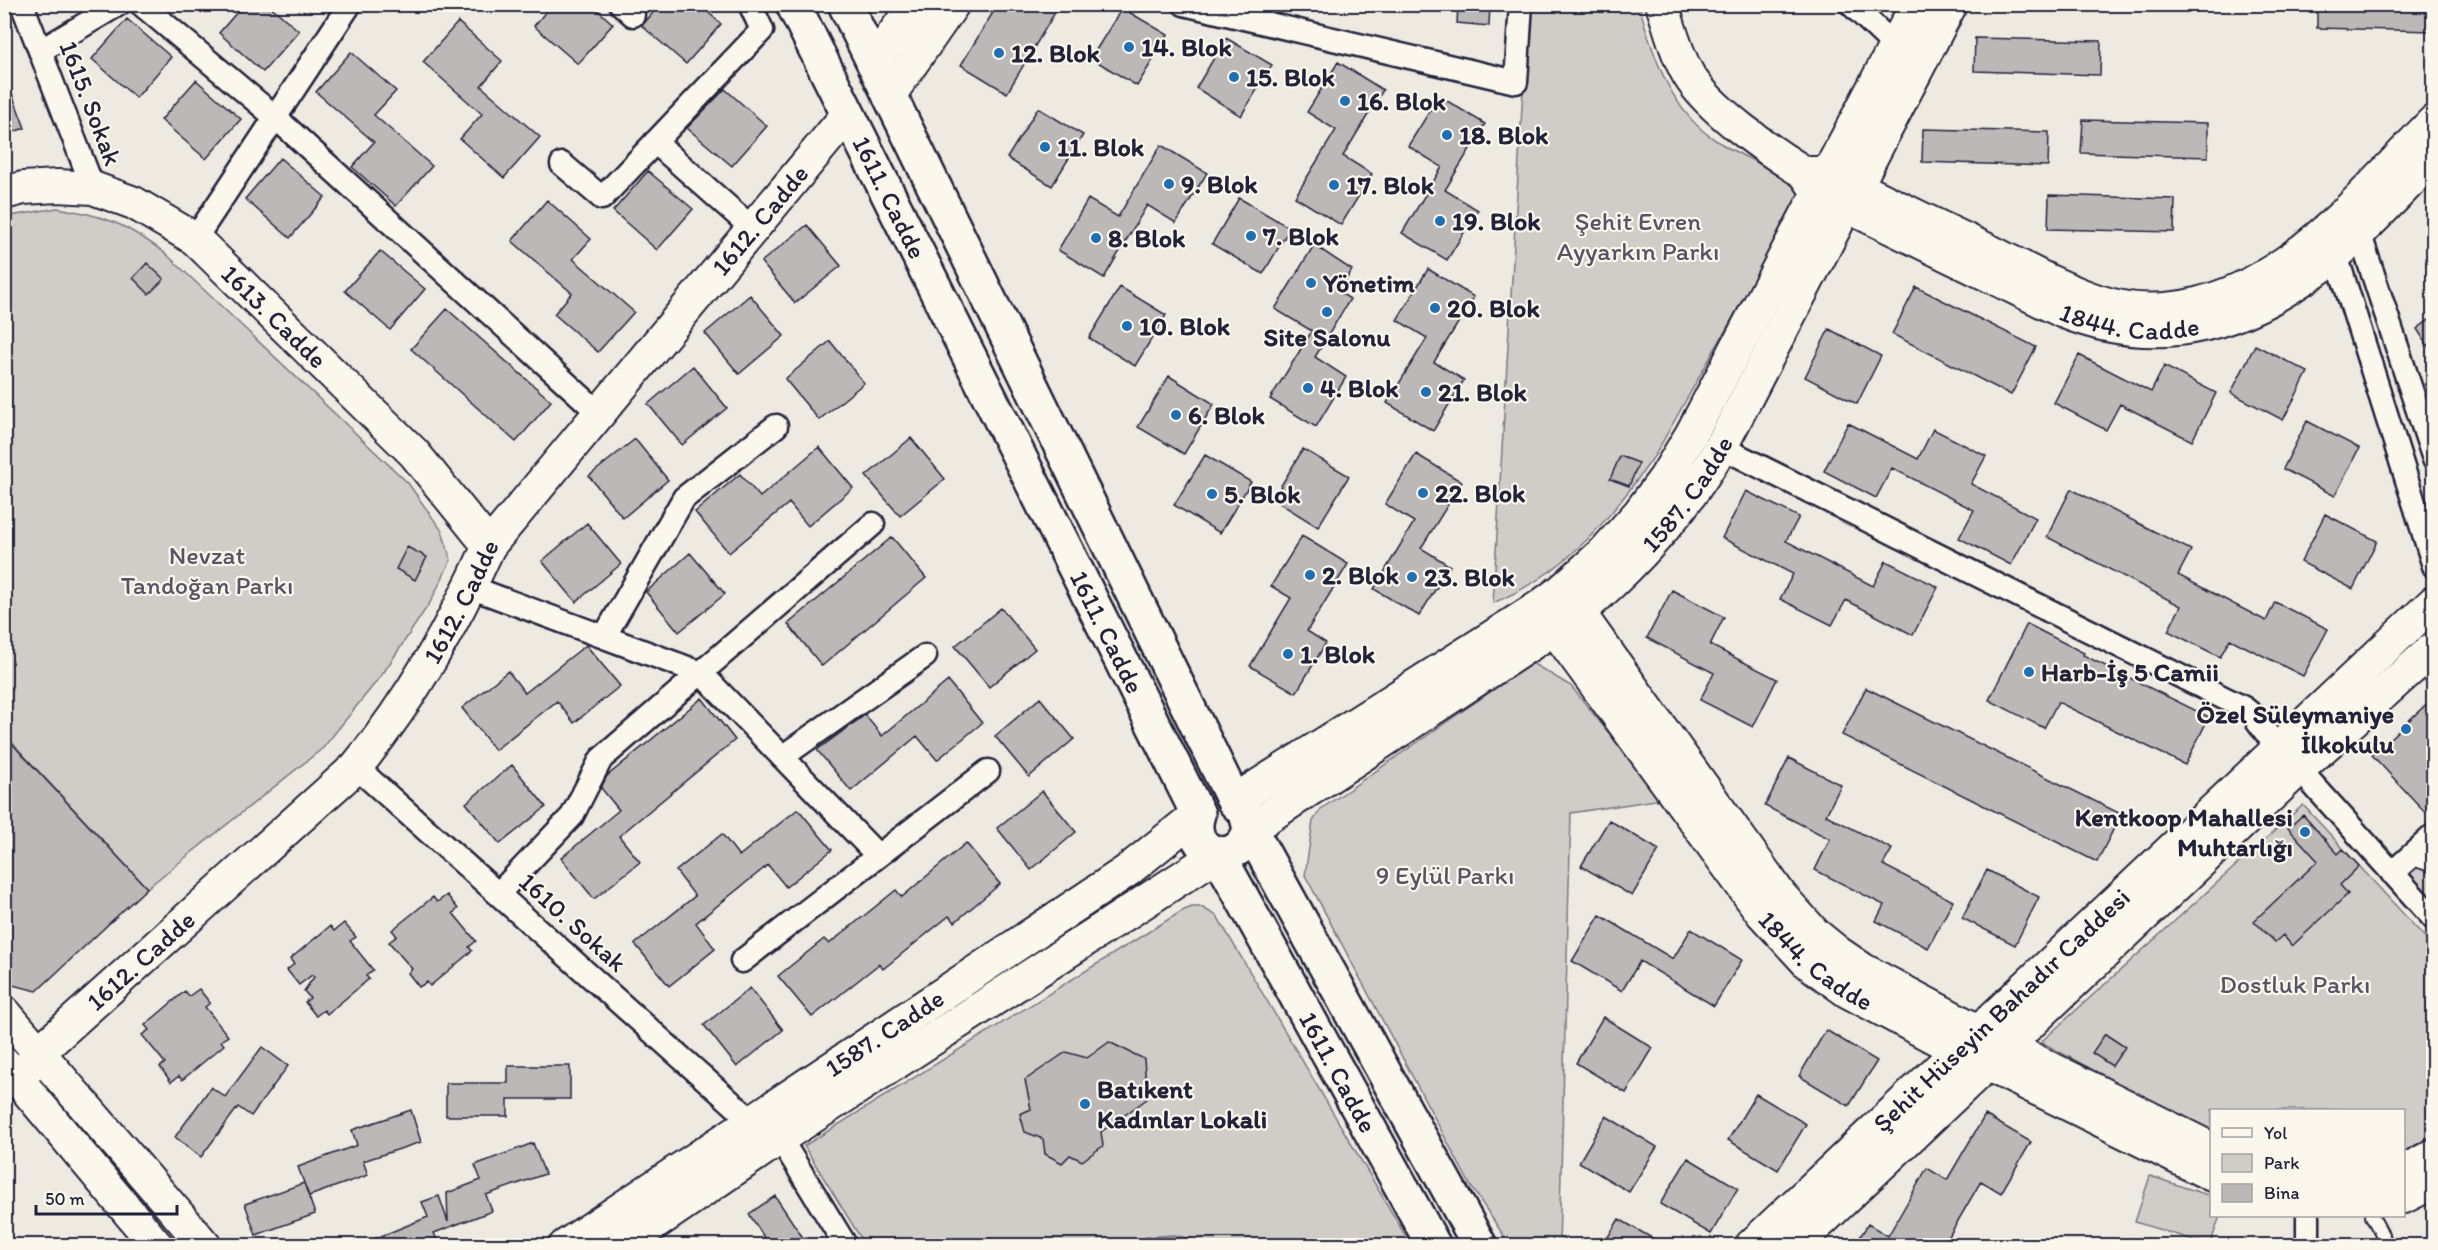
<svg xmlns="http://www.w3.org/2000/svg" width="2438" height="1250" font-family="Itim,sans-serif">
<rect width="100%" height="100%" fill="#eeeae2"/>
<filter id="ink" filterUnits="userSpaceOnUse"><feTurbulence type="fractalNoise" baseFrequency=".0167" numOctaves="2"/><feDisplacementMap in="SourceGraphic" scale="12" xChannelSelector="R" yChannelSelector="G"/><feConvolveMatrix kernelMatrix="1 2 1 2 8 2 1 2 1" color-interpolation-filters="sRGB"/></filter>
<g filter="url(#ink)">
<!-- green -->
<path fill="#d0cdc9" stroke="#797882" stroke-width="1.5" d="M 1528,5 L 1639,5 C 1652,53 1671,113 1717,141 C 1745,159 1777,171 1807,186 L 1655,455 C 1610,519 1567,573 1493,603 Z
M 57,208 C 106,216 124,223 165,253 L 408,483 L 442,531 L 451,560 L 431,601 L 384,672 L 323,748 L 147,888 L 5,735 L 5,217 Z
M 1532,663 L 1571,686 L 1662,799 L 1571,813 L 1559,1245 L 1510,1245 L 1472,1188 L 1305,875 L 1313,821 L 1321,809 Z
M 2303,805 L 2433,946 L 2433,1134 L 2404,1153 L 2404,1110 L 2212,1110 L 2211,1133 L 2041,1042 Z
M 2409,863 L 2433,873 L 2433,901 L 2403,868 Z
M 1192,907 L 1201,907 L 1217,916 L 1411,1245 L 865,1245 L 804,1146 L 1182,911 Z
M 2150,1176 L 2211,1196 L 2212,1216 L 2220,1216 L 2210,1245 L 2135,1222 Z"/>
<!-- water -->
<path fill="#a6a3a7" stroke="#716f7c" stroke-width="1.5" d="M 1174,1235 L 1199,1241 L 1207,1245 L 1121,1245 L 1148,1237 Z"/>
<!-- building -->
<path fill="#bcb8b8" stroke="#22223b" stroke-width="1.5" d="M 244,4 L 268,4 L 299,31 L 263,72 L 219,33 Z
M 552,4 L 591,4 L 613,24 L 578,64 L 534,26 Z
M 660,4 L 699,4 L 721,24 L 686,64 L 642,26 Z
M 998,4 L 1060,4 L 1007,93 L 961,65 Z
M 1458,4 L 1490,4 L 1489,26 L 1457,23 Z
M 2317,4 L 2433,4 L 2433,31 L 2317,28 Z
M 1122,8 L 1168,35 L 1137,86 L 1091,58 Z
M 127,19 L 171,57 L 136,98 L 92,59 Z
M 458,22 L 502,61 L 481,86 L 540,137 L 504,178 L 460,139 L 482,114 L 423,62 Z
M 1226,38 L 1272,65 L 1241,116 L 1196,88 Z
M 1975,38 L 2101,41 L 2100,75 L 1974,71 Z
M 351,52 L 396,91 L 374,115 L 432,166 L 396,206 L 352,167 L 374,142 L 316,92 Z
M 1338,62 L 1383,90 L 1343,156 L 1372,174 L 1341,225 L 1295,197 L 1336,130 L 1307,112 Z
M 4,78 L 6,78 L 25,128 L 4,135 Z
M 196,80 L 241,119 L 206,159 L 161,120 Z
M 725,89 L 767,126 L 732,166 L 687,128 Z
M 1439,96 L 1485,124 L 1445,190 L 1478,210 L 1447,260 L 1402,233 L 1442,167 L 1408,146 Z
M 1038,108 L 1083,135 L 1052,186 L 1007,158 Z
M 2083,120 L 2208,123 L 2208,157 L 2081,153 Z
M 1923,129 L 2049,132 L 2048,166 L 1922,162 Z
M 1161,145 L 1207,173 L 1176,223 L 1147,205 L 1104,278 L 1058,250 L 1088,199 L 1118,217 Z
M 280,158 L 325,197 L 290,238 L 245,199 Z
M 648,171 L 693,209 L 657,250 L 613,211 Z
M 2049,195 L 2175,199 L 2174,232 L 2048,229 Z
M 1239,198 L 1290,228 L 1263,274 L 1212,244 Z
M 547,200 L 591,239 L 573,259 L 634,312 L 598,352 L 554,314 L 572,293 L 512,241 Z
M 807,225 L 841,266 L 795,303 L 761,262 Z
M 1314,245 L 1352,270 L 1339,292 L 1350,299 L 1315,357 L 1346,377 L 1316,427 L 1270,399 L 1312,331 L 1275,309 Z
M 380,251 L 425,289 L 390,330 L 345,291 Z
M 147,263 L 164,279 L 149,294 L 133,278 Z
M 1428,269 L 1474,297 L 1434,362 L 1464,380 L 1433,431 L 1387,403 L 1427,338 L 1397,320 Z
M 1120,287 L 1166,315 L 1135,366 L 1089,338 Z
M 1916,287 L 2036,347 L 2011,395 L 1892,334 Z
M 750,295 L 784,336 L 739,374 L 705,333 Z
M 447,309 L 551,401 L 516,442 L 411,349 Z
M 2433,317 L 2433,354 L 2417,329 Z
M 1829,329 L 1881,356 L 1857,404 L 1805,377 Z
M 830,341 L 864,383 L 819,420 L 785,379 Z
M 2255,345 L 2308,372 L 2283,420 L 2231,393 Z
M 2079,355 L 2151,392 L 2164,366 L 2216,393 L 2192,441 L 2120,404 L 2106,430 L 2054,403 Z
M 693,366 L 727,408 L 682,445 L 648,404 Z
M 1169,376 L 1214,404 L 1184,454 L 1138,427 Z
M 2307,421 L 2359,448 L 2335,496 L 2283,469 Z
M 1848,423 L 1918,459 L 1933,429 L 1986,456 L 1971,484 L 2036,518 L 2011,565 L 1959,538 L 1974,510 L 1892,468 L 1876,498 L 1824,471 Z
M 911,438 L 945,479 L 900,516 L 866,476 Z
M 635,439 L 668,480 L 623,518 L 589,476 Z
M 819,447 L 853,488 L 808,526 L 789,503 L 729,553 L 695,512 L 740,474 L 760,497 Z
M 1303,449 L 1349,476 L 1318,527 L 1273,499 Z
M 1416,454 L 1462,482 L 1421,548 L 1450,566 L 1419,616 L 1374,589 L 1414,522 L 1385,504 Z
M 1205,455 L 1251,482 L 1220,533 L 1174,505 Z
M 1620,456 L 1639,463 L 1629,486 L 1610,479 Z
M 2071,489 L 2191,550 L 2178,575 L 2266,621 L 2275,602 L 2328,629 L 2303,676 L 2230,639 L 2220,657 L 2168,631 L 2181,606 L 2047,537 Z
M 1746,491 L 1799,517 L 1786,541 L 1873,586 L 1886,561 L 1938,587 L 1913,635 L 1846,600 L 1832,625 L 1780,599 L 1793,574 L 1722,538 Z
M 2325,514 L 2377,541 L 2353,589 L 2301,562 Z
M 587,523 L 621,564 L 576,602 L 542,561 Z
M 1302,536 L 1348,564 L 1307,631 L 1326,643 L 1296,693 L 1250,666 L 1291,598 L 1271,586 Z
M 892,537 L 926,578 L 822,666 L 788,624 Z
M 407,547 L 427,557 L 415,580 L 396,569 Z
M 690,553 L 725,594 L 679,632 L 646,592 Z
M 1672,590 L 1724,617 L 1710,645 L 1777,679 L 1753,727 L 1700,700 L 1714,673 L 1647,638 Z
M 1001,608 L 1035,649 L 989,687 L 955,646 Z
M 2027,624 L 2084,653 L 2083,655 L 2209,717 L 2185,765 L 2058,702 L 2044,728 L 1989,700 Z
M 586,645 L 620,686 L 574,723 L 557,701 L 495,750 L 462,708 L 508,671 L 525,693 Z
M 948,681 L 982,723 L 937,760 L 917,736 L 851,791 L 817,750 L 865,715 L 882,736 Z
M 1866,688 L 2121,814 L 2097,862 L 1842,735 Z
M 702,698 L 735,740 L 619,836 L 640,862 L 594,899 L 561,858 L 619,810 L 601,788 L 607,776 Z
M 1040,698 L 1074,739 L 1029,777 L 995,736 Z
M 2433,698 L 2433,804 L 2425,812 L 2372,755 Z
M 4,735 L 147,888 L 37,991 L 4,983 Z
M 1789,758 L 1841,785 L 1826,815 L 1892,849 L 1883,865 L 1953,901 L 1928,948 L 1876,921 L 1884,905 L 1815,870 L 1830,839 L 1765,806 Z
M 512,765 L 546,807 L 500,844 L 466,803 Z
M 1042,791 L 1076,832 L 1031,870 L 997,828 Z
M 798,809 L 832,850 L 786,887 L 768,865 L 696,923 L 715,949 L 669,986 L 635,944 L 695,896 L 676,871 L 722,834 L 739,856 Z
M 2303,815 L 2338,854 L 2343,849 L 2359,866 L 2340,885 L 2348,894 L 2292,946 L 2283,935 L 2275,942 L 2254,921 L 2318,861 L 2288,828 Z
M 1609,820 L 1659,850 L 1632,896 L 1581,866 Z
M 966,843 L 1000,884 L 955,922 L 949,916 L 883,969 L 879,964 L 812,1017 L 778,976 L 824,939 L 829,944 L 896,890 L 902,897 Z
M 1987,870 L 2039,897 L 2015,945 L 1962,918 Z
M 447,895 L 458,909 L 453,913 L 476,941 L 469,947 L 472,951 L 430,986 L 427,982 L 419,987 L 408,973 L 412,969 L 389,942 L 397,936 L 392,930 L 433,897 L 437,902 Z
M 1600,915 L 1673,959 L 1691,929 L 1742,960 L 1714,1006 L 1640,961 L 1622,991 L 1572,961 Z
M 344,923 L 356,937 L 350,941 L 373,970 L 366,976 L 369,979 L 327,1014 L 324,1010 L 316,1016 L 305,1002 L 310,998 L 304,991 L 314,977 L 312,975 L 299,985 L 287,970 L 294,964 L 290,959 L 330,926 L 334,931 Z
M 750,988 L 783,1030 L 737,1067 L 704,1025 Z
M 199,989 L 210,1003 L 205,1007 L 228,1036 L 221,1041 L 224,1045 L 182,1080 L 179,1076 L 171,1082 L 160,1067 L 165,1063 L 142,1035 L 149,1030 L 145,1025 L 185,991 L 189,996 Z
M 1603,1017 L 1653,1048 L 1626,1093 L 1576,1063 Z
M 1826,1030 L 1877,1061 L 1849,1106 L 1799,1076 Z
M 2105,1034 L 2125,1047 L 2112,1066 L 2092,1053 Z
M 1109,1042 L 1144,1059 L 1147,1099 L 1101,1132 L 1103,1146 L 1082,1161 L 1070,1155 L 1062,1163 L 1045,1154 L 1043,1139 L 1025,1132 L 1020,1114 L 1031,1109 L 1025,1080 L 1066,1052 L 1087,1058 Z
M 262,1047 L 288,1066 L 251,1116 L 238,1107 L 201,1157 L 175,1137 L 211,1087 L 225,1097 Z
M 508,1066 L 570,1066 L 570,1099 L 508,1099 L 508,1116 L 446,1116 L 446,1083 L 508,1083 Z
M 1756,1094 L 1806,1124 L 1778,1170 L 1728,1140 Z
M 411,1110 L 421,1142 L 363,1161 L 368,1175 L 309,1196 L 298,1167 L 357,1145 L 352,1130 Z
M 1985,1115 L 2031,1142 L 2001,1193 L 1981,1181 L 1944,1245 L 1855,1245 L 1868,1224 L 1888,1236 L 1927,1168 L 1947,1180 Z
M 1606,1116 L 1657,1147 L 1629,1192 L 1579,1162 Z
M 533,1143 L 545,1174 L 486,1195 L 492,1211 L 434,1233 L 439,1245 L 359,1245 L 428,1217 L 422,1202 L 439,1196 L 448,1222 L 447,1193 L 481,1180 L 475,1165 Z
M 1688,1158 L 1738,1188 L 1711,1234 L 1660,1204 Z
M 304,1183 L 315,1214 L 256,1235 L 245,1204 Z
M 775,1196 L 797,1229 L 808,1245 L 769,1245 L 749,1214 Z
M 1619,1219 L 1664,1245 L 1603,1245 Z"/>
<g fill="none" stroke-linecap="round" stroke-linejoin="round">
<!-- lane casing -->
<g stroke="#22223b" stroke-width="16">
<path id="lane" d="M 2409,858 L 2434,866
M 2372,1216 L 2388,1246"/>
</g>
<!-- street casing -->
<g stroke="#22223b" stroke-width="27">
<path id="street" d="M 22,4 L 93,188
M 141,4 L 275,117 L 599,413
M 621,4 L 633,15
M 1184,4 L 1516,82 L 1521,4
M 1851,4 L 1895,46
M 40,51 L 119,4
M 655,142 L 753,229
M 562,164 L 602,198 L 762,30 L 750,4
M 2351,224 L 2359,232 L 2434,459
M 195,239 L 350,4
M 2328,247 L 2336,255 L 2434,566
M 1721,447 L 2244,708 L 2254,716 L 2278,749
M 470,587 L 701,673 L 878,856
M 604,637 L 684,498 L 776,426
M 782,757 L 925,656
M 356,767 L 752,1121
M 2299,769 L 2434,919
M 2392,873 L 2434,835
M 498,894 L 572,816 L 601,759 L 873,524
M 742,961 L 988,771
M 780,1138 L 846,1246
M 2308,1216 L 2308,1246"/>
</g>
<!-- secondary casing -->
<g stroke="#22223b" stroke-width="36">
<g id="secondary">
<path d="M 1662,4 C 1670,28 1676,53 1688,74 C 1708,109 1771,152 1805,173"/>
<path d="M 873,63 L 915,4"/>
<path d="M 889,96 L 953,4"/>
<path id="s1" d="M 2434,121 C 2387,169 2342,223 2286,262 C 2232,300 2164,323 2098,301 C 2061,289 2026,269 1992,252 C 1937,226 1883,200 1829,173 L 1805,173 L 1818,192 L 2064,312 C 2144,344 2217,333 2289,288 C 2305,277 2323,267 2337,254 C 2371,223 2402,189 2434,157"/>
<path id="s2" d="M 4,193 L 23,188 L 58,186 L 93,188 L 134,203 L 195,239 L 414,453 L 489,546"/>
<path d="M 1567,596 L 1781,896 L 1815,934 L 1837,952 L 1862,969 L 2006,1046 L 2212,1149"/>
<path id="s3" d="M 1543,613 L 1762,913 L 1807,962 L 1847,991 L 1958,1050 L 2212,1175"/>
<path d="M 1234,801 L 1539,607 L 1562,590 L 1606,550 L 1639,513 L 1665,478 L 1692,433 L 1917,4"/>
<path id="s4" d="M 1250,829 L 1578,613 C 1635,565 1684,512 1721,447 L 1951,4"/>
<path d="M 4,1012 L 205,1246"/>
<path d="M 4,1063 L 157,1246"/>
<path id="s5" d="M 19,1081 L 39,1052 L 356,767 C 412,699 453,625 489,546 L 848,114"/>
<path d="M 2404,1171 L 2434,1155"/>
<path d="M 2404,1197 L 2434,1182"/>
<path id="s6" d="M 565,1246 L 1127,871 L 1198,814"/>
<path d="M 622,1246 L 780,1138 L 1218,854"/>
<path id="s7" d="M 1751,1246 L 2434,602"/>
<path d="M 1795,1246 L 2299,769 L 2434,648"/>
</g>
</g>
<!-- primary casing -->
<g stroke="#22223b" stroke-width="38">
<g id="primary">
<path id="s8" d="M 793,4 L 1198,814 C 1185,855 1239,871 1250,829"/>
<path d="M 845,4 L 1234,801 L 1246,813 L 1250,829 L 1480,1246"/>
<path id="s9" d="M 1218,854 L 1434,1246"/>
</g>
</g>
<!-- lane -->
<use href="#lane" stroke="#fbf7ec" stroke-width="12"/>
<!-- street -->
<use href="#street" stroke="#fbf7ec" stroke-width="22"/>
<!-- secondary -->
<use href="#secondary" stroke="#fbf7ec" stroke-width="32"/>
<!-- primary -->
<use href="#primary" stroke="#fbf7ec" stroke-width="33"/>
</g>
</g>
<!-- markers -->
<g fill="#1f6fb2" stroke="#fbf7ec" stroke-width="2">
<circle cx="1129" cy="47" r="6"/>
<circle cx="999" cy="53" r="6"/>
<circle cx="1234" cy="77" r="6"/>
<circle cx="1345" cy="101" r="6"/>
<circle cx="1447" cy="135" r="6"/>
<circle cx="1045" cy="147" r="6"/>
<circle cx="1169" cy="184" r="6"/>
<circle cx="1334" cy="185" r="6"/>
<circle cx="1440" cy="221" r="6"/>
<circle cx="1251" cy="236" r="6"/>
<circle cx="1096" cy="238" r="6"/>
<circle cx="1311" cy="283" r="6"/>
<circle cx="1435" cy="308" r="6"/>
<circle cx="1327" cy="312" r="6"/>
<circle cx="1127" cy="326" r="6"/>
<circle cx="1308" cy="388" r="6"/>
<circle cx="1426" cy="392" r="6"/>
<circle cx="1176" cy="415" r="6"/>
<circle cx="1423" cy="493" r="6"/>
<circle cx="1212" cy="494" r="6"/>
<circle cx="1310" cy="575" r="6"/>
<circle cx="1412" cy="577" r="6"/>
<circle cx="1288" cy="654" r="6"/>
<circle cx="2029" cy="672" r="6"/>
<circle cx="2406" cy="729" r="6"/>
<circle cx="2305" cy="832" r="6"/>
<circle cx="1085" cy="1104" r="6"/>
</g>
<g text-anchor="middle" dominant-baseline="central" stroke-width="4.5" stroke-linejoin="round" paint-order="stroke">
<!-- poi labels -->
<g font-size="26" font-weight="bold" fill="#22223b" stroke="#fbf7ec" text-anchor="start">
<text x="1141" y="47">14. Blok</text>
<text x="1011" y="53">12. Blok</text>
<text x="1246" y="77">15. Blok</text>
<text x="1357" y="101">16. Blok</text>
<text x="1459" y="135">18. Blok</text>
<text x="1057" y="147">11. Blok</text>
<text x="1181" y="184">9. Blok</text>
<text x="1346" y="185">17. Blok</text>
<text x="1452" y="221">19. Blok</text>
<text x="1263" y="236">7. Blok</text>
<text x="1108" y="238">8. Blok</text>
<text x="1323" y="283">Yönetim</text>
<text x="1447" y="308">20. Blok</text>
<text x="1139" y="326">10. Blok</text>
<text x="1327" y="337" text-anchor="middle">Site Salonu</text>
<text x="1320" y="388">4. Blok</text>
<text x="1438" y="392">21. Blok</text>
<text x="1188" y="415">6. Blok</text>
<text x="1435" y="493">22. Blok</text>
<text x="1224" y="494">5. Blok</text>
<text x="1322" y="575">2. Blok</text>
<text x="1424" y="577">23. Blok</text>
<text x="1300" y="654">1. Blok</text>
<text x="2041" y="672">Harb-İş 5 Camii</text>
<text x="2394" y="714" text-anchor="end">Özel Süleymaniye<tspan x="2394" dy="30">İlkokulu</tspan></text>
<text x="2293" y="817" text-anchor="end">Kentkoop Mahallesi<tspan x="2293" dy="30">Muhtarlığı</tspan></text>
<text x="1097" y="1089">Batıkent<tspan x="1097" dy="30">Kadınlar Lokali</tspan></text>
</g>
<!-- street labels -->
<g font-size="26" fill="#22223b" stroke="#fbf7ec">
<text transform="translate(91 103) rotate(69)">1615. Sokak</text>
<text stroke="none"><textPath href="#s8" startOffset="216">1611. Cadde</textPath></text>
<text stroke="none"><textPath href="#s5" startOffset="1144">1612. Cadde</textPath></text>
<text stroke="none"><textPath href="#s1" startOffset="1090">1844. Cadde</textPath></text>
<text stroke="none"><textPath href="#s2" startOffset="315">1613. Cadde</textPath></text>
<text stroke="none"><textPath href="#s4" startOffset="555">1587. Cadde</textPath></text>
<text stroke="none"><textPath href="#s5" startOffset="658">1612. Cadde</textPath></text>
<text stroke="none"><textPath href="#s8" startOffset="702">1611. Cadde</textPath></text>
<text transform="translate(573 922) rotate(42)">1610. Sokak</text>
<text stroke="none"><textPath href="#s3" startOffset="444">1844. Cadde</textPath></text>
<text stroke="none"><textPath href="#s5" startOffset="172">1612. Cadde</textPath></text>
<text stroke="none"><textPath href="#s7" startOffset="344">Şehit Hüseyin Bahadır Caddesi</textPath></text>
<text stroke="none"><textPath href="#s6" startOffset="384">1587. Cadde</textPath></text>
<text stroke="none"><textPath href="#s9" startOffset="249">1611. Cadde</textPath></text>
</g>
<!-- park labels -->
<g font-size="26" fill="#565566" stroke="#fbf7ec">
<text x="1638" y="221">Şehit Evren<tspan x="1638" dy="30">Ayyarkın Parkı</tspan></text>
<text x="207" y="555">Nevzat<tspan x="207" dy="30">Tandoğan Parkı</tspan></text>
<text x="1445" y="875">9 Eylül Parkı</text>
<text x="2295" y="984">Dostluk Parkı</text>
</g>
</g>
<!-- margin -->
<rect width="2438" height="1250" fill="none" stroke="#fbf7ec" stroke-width="24"/>
<rect x="12" y="12" width="2414" height="1226" fill="none" stroke="#22223b" stroke-width="2" filter="url(#ink)"/>
<!-- legend -->
<rect x="2210" y="1109" width="195" height="108" fill="#fbf7ec" stroke="#a4a2a5" stroke-width="1.5"/>
<rect x="2222" y="1128" width="30" height="9" fill="#fbf7ec" stroke="#a4a2a5" stroke-width="1.5"/>
<text x="2264" y="1139" font-size="18" fill="#22223b">Yol</text>
<rect x="2222" y="1154" width="30" height="18" fill="#d0cdc9" stroke="#a4a2a5" stroke-width="1.5"/>
<text x="2264" y="1169" font-size="18" fill="#22223b">Park</text>
<rect x="2222" y="1184" width="30" height="18" fill="#bcb8b8" stroke="#a4a2a5" stroke-width="1.5"/>
<text x="2264" y="1199" font-size="18" fill="#22223b">Bina</text>
<!-- scale -->
<path d="M36 1205v9h141v-9" fill="none" stroke="#22223b" stroke-width="3"/>
<text x="45" y="1205" font-size="18" fill="#22223b" stroke="#fbf7ec" stroke-width="4.5" paint-order="stroke">50 m</text>
</svg>
